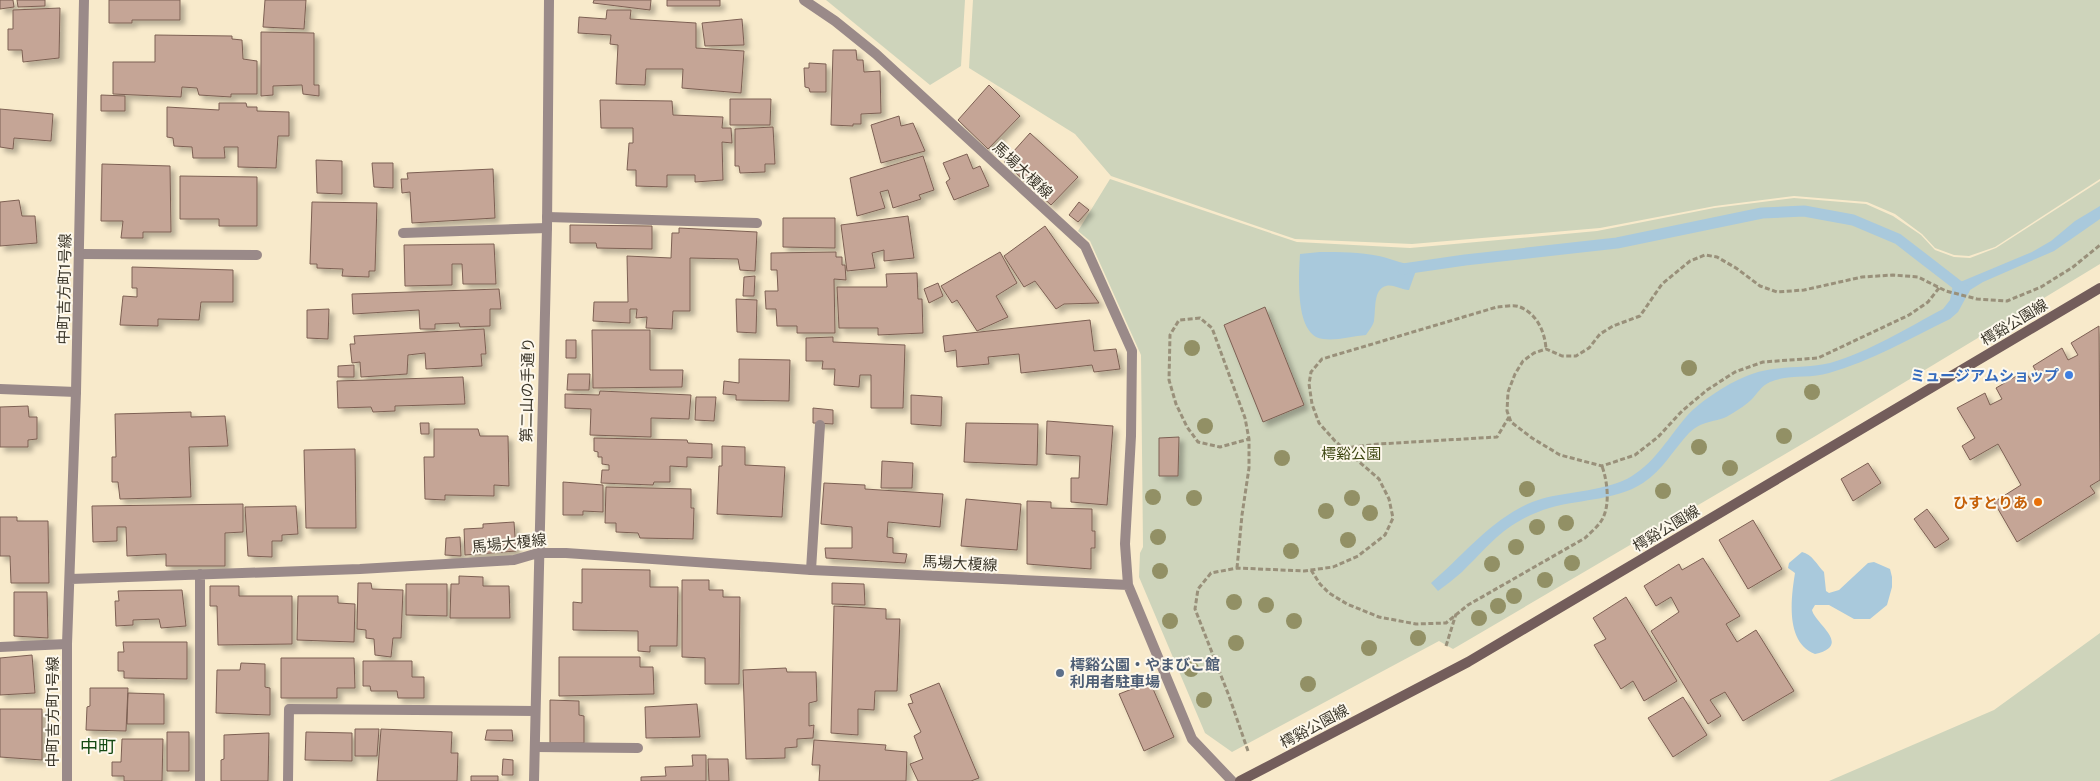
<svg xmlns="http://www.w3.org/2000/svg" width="2100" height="781" font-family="'Public Sans','Noto Sans JP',sans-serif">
<defs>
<filter id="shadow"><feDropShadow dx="4.5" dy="4.5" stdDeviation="2.5" flood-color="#0004"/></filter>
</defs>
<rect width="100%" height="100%" fill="#f8eacb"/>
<!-- green -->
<path fill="#ced4bb" d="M 826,0 L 965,0 L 961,66 L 930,85 Z
M 973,0 L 2100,0 L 2100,179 L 1995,247 L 1969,256 L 1954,255 L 1935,248 L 1922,234 L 1895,214 L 1867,202 L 1794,196 L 1715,206 L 1600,228 L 1517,235 L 1412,244 L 1295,239 L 1111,176 L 1075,134 L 969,68 Z
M 1110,179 L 1297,242 L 1410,248 L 1597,231 L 1714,208 L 1794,198 L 1866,204 L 1893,216 L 1921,235 L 1935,250 L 1954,257 L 1970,258 L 1996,248 L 2100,181 L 2100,264 L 1814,437 L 1453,649 L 1439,641 L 1232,752 L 1205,733 L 1139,577 L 1140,553 L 1143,547 L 1141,355 L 1090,241 L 1078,231 Z
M 2100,633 L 2100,781 L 1829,781 L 1994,710 Z"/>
<!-- water -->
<path fill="#a9c9dc" d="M 2100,206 L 2100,219 L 2054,251 L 1983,282 L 1970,290 L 1958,312 L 1950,319 C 1911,338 1871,361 1829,373 C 1810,379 1789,374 1770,382 C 1761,386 1758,393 1751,400 C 1746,405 1739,409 1733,413 C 1717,424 1705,418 1689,433 C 1673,450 1663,470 1643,483 C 1612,503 1572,498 1538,512 C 1502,526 1488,547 1462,572 C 1454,579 1446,585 1438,591 L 1431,583 C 1465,554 1496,513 1541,499 C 1569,491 1608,491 1632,476 C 1656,461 1668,438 1686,417 C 1700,401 1731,381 1752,374 C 1777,365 1804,369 1830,363 C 1869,352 1907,328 1943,309 L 1950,300 L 1953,285 L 2032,252 L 2051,241 L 2075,221 Z
M 1320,252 C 1340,252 1360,252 1379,256 C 1393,259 1404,265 1418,265 L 1409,290 C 1401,290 1394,284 1386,286 C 1373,289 1376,310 1374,321 C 1373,326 1369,330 1366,335 C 1353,336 1336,341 1323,339 C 1294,336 1299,274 1300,254 Z
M 1802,552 C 1812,554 1817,565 1824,572 L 1826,591 L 1829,593 L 1839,590 L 1868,563 L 1874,562 L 1890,569 L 1892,577 L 1892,587 L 1887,605 L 1870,619 L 1854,619 L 1829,605 L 1815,605 L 1812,610 C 1815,624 1853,645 1815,654 C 1785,643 1791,598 1795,573 L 1788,568 L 1789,563 Z"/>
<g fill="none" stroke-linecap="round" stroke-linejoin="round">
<!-- stream -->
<path stroke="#a9c9dc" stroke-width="11" d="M 1403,269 L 1465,260 L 1617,243 L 1762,213 L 1804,211 L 1853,220 L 1898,239 L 1964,290"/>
</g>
<!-- building -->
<path fill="#c5a596" stroke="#7d6053" filter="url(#shadow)" d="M 0,0 L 13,0 L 14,7 L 0,9 Z
M 17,0 L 45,0 L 45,6 L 18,7 Z
M 109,0 L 180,0 L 180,20 L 132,20 L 132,23 L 109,23 Z
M 265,0 L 306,0 L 304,29 L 263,27 Z
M 594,0 L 651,0 L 650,10 L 593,3 Z
M 667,0 L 720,0 L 720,6 L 667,6 Z
M 60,8 L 59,58 L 23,62 L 22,50 L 8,50 L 8,29 L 13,29 L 13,10 Z
M 607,10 L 631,10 L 630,19 L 696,23 L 696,48 L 744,51 L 741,93 L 682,88 L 683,69 L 646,69 L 645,85 L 616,84 L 618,45 L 610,44 L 611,35 L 578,33 L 579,17 L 606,19 Z
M 742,19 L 744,45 L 705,46 L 702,23 Z
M 261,32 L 314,33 L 314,85 L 319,85 L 319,96 L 303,94 L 302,85 L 273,86 L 273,95 L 261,96 Z
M 155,35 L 232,36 L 232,39 L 242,40 L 243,59 L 257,61 L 257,94 L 231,94 L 231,97 L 199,95 L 197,88 L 182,87 L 181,97 L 113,94 L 113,62 L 155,62 Z
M 833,50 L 856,50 L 857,60 L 863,60 L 864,72 L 880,71 L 881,113 L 861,114 L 861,124 L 853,124 L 853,126 L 831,125 Z
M 809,63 L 826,64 L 826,92 L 810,92 L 809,88 L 805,87 L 804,68 L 809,68 Z
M 989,85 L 1020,116 L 988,149 L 958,120 Z
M 101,95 L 125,96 L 125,111 L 101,111 Z
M 730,99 L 771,99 L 770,125 L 730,125 Z
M 600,100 L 672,101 L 673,115 L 723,117 L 722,128 L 731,128 L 732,143 L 722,142 L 723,180 L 695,182 L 695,175 L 667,175 L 667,187 L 636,186 L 636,170 L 627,170 L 629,143 L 633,143 L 633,128 L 601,128 Z
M 219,103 L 246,103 L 247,107 L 257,107 L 257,111 L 289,112 L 289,136 L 278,136 L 276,168 L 238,167 L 238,147 L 224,147 L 225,158 L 193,158 L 192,147 L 174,146 L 173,138 L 167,137 L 167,107 L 219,110 Z
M 0,109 L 53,114 L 51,141 L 14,138 L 13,149 L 0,147 Z
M 899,116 L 901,126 L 913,123 L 925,151 L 881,163 L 871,125 Z
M 773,127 L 775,164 L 765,164 L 765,172 L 740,173 L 739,166 L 735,166 L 735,129 Z
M 1030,133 L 1078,177 L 1051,205 L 1004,162 Z
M 967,154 L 973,169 L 980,166 L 989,186 L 954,200 L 946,182 L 950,179 L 943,163 Z
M 923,156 L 934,190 L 919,195 L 921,199 L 893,208 L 888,190 L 880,192 L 885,208 L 857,216 L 850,178 Z
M 316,160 L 342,161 L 342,194 L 317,193 Z
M 372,163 L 393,163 L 393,188 L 374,187 Z
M 102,164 L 170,166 L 171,232 L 143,232 L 143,238 L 121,238 L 123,221 L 101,221 Z
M 493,169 L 495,218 L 412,223 L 410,192 L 402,193 L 401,179 L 408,179 L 407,173 Z
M 180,176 L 257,177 L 257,226 L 219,226 L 219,219 L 180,219 Z
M 19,200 L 22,216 L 35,216 L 37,243 L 0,246 L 0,202 Z
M 312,202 L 377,203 L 375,271 L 369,271 L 369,277 L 342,276 L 343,269 L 317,268 L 317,264 L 310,264 Z
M 1079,202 L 1089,210 L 1078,222 L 1069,215 Z
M 908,216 L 914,258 L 884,261 L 884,250 L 872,253 L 875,268 L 847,271 L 841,225 Z
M 783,218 L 835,218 L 835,248 L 783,247 Z
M 570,225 L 652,226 L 652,249 L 597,248 L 596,243 L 570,243 Z
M 1045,226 L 1099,303 L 1064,304 L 1056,309 L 1035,281 L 1024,287 L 1004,256 Z
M 679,228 L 757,232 L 755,271 L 740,270 L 738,259 L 690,258 L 690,311 L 673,311 L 672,329 L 646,328 L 647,317 L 636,318 L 637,309 L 630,309 L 630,323 L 593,321 L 594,302 L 628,302 L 627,256 L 671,258 L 672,233 L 679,233 Z
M 494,244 L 496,284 L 463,284 L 462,264 L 452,264 L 452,285 L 405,286 L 404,245 Z
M 836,252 L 836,257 L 842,257 L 842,265 L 845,265 L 846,280 L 834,279 L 835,333 L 797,333 L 797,326 L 777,326 L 776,309 L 766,309 L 765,291 L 778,291 L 777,270 L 771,270 L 771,253 Z
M 1000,252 L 1017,283 L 996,296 L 1008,317 L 977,331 L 957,300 L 952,303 L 941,286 Z
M 132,267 L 233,270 L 233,302 L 201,302 L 199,320 L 158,319 L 158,326 L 120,325 L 123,296 L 137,297 L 137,288 L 132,288 Z
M 917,273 L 918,299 L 922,299 L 923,333 L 878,335 L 878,328 L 839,328 L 837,287 L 887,287 L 886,274 Z
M 755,276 L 754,296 L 743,296 L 744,277 Z
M 938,283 L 943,296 L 929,303 L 924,289 Z
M 499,289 L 501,309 L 490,309 L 490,326 L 460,327 L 459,323 L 435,324 L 435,329 L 420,329 L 419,310 L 353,314 L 352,294 Z
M 736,299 L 757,300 L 756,333 L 737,332 Z
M 1265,307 L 1304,405 L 1263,422 L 1224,325 Z
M 329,309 L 328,339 L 307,338 L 307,310 Z
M 1090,320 L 1094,351 L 1116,349 L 1120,369 L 1094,372 L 1092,365 L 1021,373 L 1019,354 L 988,357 L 989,364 L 957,367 L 956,350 L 945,352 L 943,336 Z
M 2099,326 L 2100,480 L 2090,486 L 2095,493 L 2017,542 L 1994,502 L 2021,485 L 1998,444 L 1970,460 L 1962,446 L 1975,438 L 1957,408 L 1985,393 L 1990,405 L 2002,399 L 1996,388 L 2025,371 L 2031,381 L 2039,377 L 2033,366 L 2062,348 L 2068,360 L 2078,355 L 2071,343 Z
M 484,329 L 486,354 L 481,354 L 482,366 L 426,369 L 425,353 L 408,355 L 407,374 L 361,377 L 360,362 L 352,363 L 350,344 L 355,344 L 354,336 Z
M 592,330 L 650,330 L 650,370 L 683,370 L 682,387 L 593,388 Z
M 833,337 L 833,342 L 905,345 L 903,408 L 871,408 L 871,375 L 860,375 L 859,387 L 834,385 L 835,369 L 822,369 L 823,361 L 806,361 L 806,338 Z
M 566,340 L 576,340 L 576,358 L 566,358 Z
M 739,359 L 790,360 L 789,401 L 736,400 L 736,395 L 723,394 L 724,381 L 739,383 Z
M 354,365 L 354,377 L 338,377 L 338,366 Z
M 568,374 L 590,374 L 589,390 L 567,390 Z
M 463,377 L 465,404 L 395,406 L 395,411 L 373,412 L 371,407 L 338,408 L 337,381 Z
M 600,391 L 691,395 L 689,419 L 651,418 L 651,437 L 590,435 L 591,409 L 565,408 L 565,394 L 599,395 Z
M 911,395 L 942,397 L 941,426 L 911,424 Z
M 696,397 L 716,397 L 714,421 L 695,420 Z
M 28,406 L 29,417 L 37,417 L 37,439 L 28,440 L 28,447 L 0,447 L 0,407 Z
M 813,408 L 833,410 L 833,424 L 813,423 Z
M 191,412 L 191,417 L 225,416 L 228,446 L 189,447 L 191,497 L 120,499 L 118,482 L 112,482 L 112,457 L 116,457 L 115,414 Z
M 1047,421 L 1113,426 L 1107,505 L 1071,502 L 1071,478 L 1079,478 L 1080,456 L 1046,454 Z
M 420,423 L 429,423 L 429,434 L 421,434 Z
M 966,423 L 1038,424 L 1037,465 L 964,462 Z
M 434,429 L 478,429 L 480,436 L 508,436 L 509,486 L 494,485 L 494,496 L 445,495 L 445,500 L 425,499 L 424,457 L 434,457 Z
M 1179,437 L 1178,476 L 1159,476 L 1159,438 Z
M 594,438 L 687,440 L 688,443 L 712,444 L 712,458 L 687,457 L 687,467 L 670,466 L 670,482 L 654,482 L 653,485 L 601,483 L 602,470 L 609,470 L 609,465 L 602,464 L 602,457 L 598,457 L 598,452 L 594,451 Z
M 722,446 L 745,447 L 745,465 L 785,467 L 782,517 L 717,514 L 719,466 L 722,466 Z
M 355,449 L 356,528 L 306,528 L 304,450 Z
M 882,461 L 913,463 L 912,488 L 881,488 Z
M 1868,463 L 1881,483 L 1853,501 L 1841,479 Z
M 563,482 L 603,485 L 603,512 L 583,511 L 583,515 L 563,515 Z
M 824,483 L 865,485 L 865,489 L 943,494 L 940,527 L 888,522 L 887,537 L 893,538 L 893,553 L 907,554 L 905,563 L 826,558 L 825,548 L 852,548 L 852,527 L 821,524 Z
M 606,487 L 691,489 L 691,508 L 694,508 L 693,539 L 640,538 L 638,533 L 616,532 L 616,523 L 605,523 Z
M 966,499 L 1021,504 L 1017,550 L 961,546 Z
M 1027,501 L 1051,502 L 1051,508 L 1092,509 L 1092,531 L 1095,531 L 1095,548 L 1091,548 L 1091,569 L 1027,564 Z
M 243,504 L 243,532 L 225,533 L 225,566 L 166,566 L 166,554 L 127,556 L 126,527 L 117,527 L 117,541 L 93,542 L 92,506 Z
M 296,506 L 298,534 L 282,535 L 282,541 L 272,541 L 272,557 L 248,556 L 245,507 Z
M 1927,509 L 1949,539 L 1935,548 L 1914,519 Z
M 0,517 L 17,517 L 17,521 L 48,521 L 49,583 L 11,583 L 10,556 L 0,556 Z
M 1753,520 L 1782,569 L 1748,589 L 1719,540 Z
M 514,522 L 516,551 L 465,555 L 464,529 L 483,528 L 483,524 Z
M 460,537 L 461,556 L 445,555 L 446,538 Z
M 1703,558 L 1740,616 L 1726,624 L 1737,642 L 1756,630 L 1794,691 L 1743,721 L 1725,692 L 1710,700 L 1721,716 L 1708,724 L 1651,631 L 1679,612 L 1671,597 L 1656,606 L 1644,586 L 1679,564 L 1682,570 Z
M 582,569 L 650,570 L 650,587 L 678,587 L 677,646 L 650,646 L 650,652 L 638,651 L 638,631 L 573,630 L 573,602 L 582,603 Z
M 459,576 L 483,577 L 483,586 L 509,586 L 510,618 L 450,618 L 451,584 L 459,584 Z
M 682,580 L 709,580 L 709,590 L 723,590 L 723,597 L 740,597 L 739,684 L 705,684 L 705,658 L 682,657 Z
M 358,583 L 371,583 L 372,589 L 403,590 L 401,638 L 393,638 L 391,657 L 375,655 L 374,639 L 366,638 L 366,630 L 357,629 Z
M 832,583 L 864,584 L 865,605 L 832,604 Z
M 406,584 L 447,584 L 447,616 L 406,615 Z
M 210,586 L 239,586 L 239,596 L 292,596 L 292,644 L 218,645 L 217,606 L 210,606 Z
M 182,590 L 186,626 L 161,628 L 159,619 L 133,620 L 133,625 L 116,626 L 115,601 L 119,601 L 118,591 Z
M 14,592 L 47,592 L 48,638 L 14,636 Z
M 298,596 L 338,596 L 338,603 L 355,604 L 354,642 L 297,640 Z
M 1626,597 L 1677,681 L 1644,701 L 1633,681 L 1621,689 L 1594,645 L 1606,639 L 1593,618 Z
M 834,606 L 886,609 L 886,619 L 900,619 L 897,691 L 875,691 L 874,710 L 858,709 L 858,735 L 831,733 Z
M 123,642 L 187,642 L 187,679 L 124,678 L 124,671 L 118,671 L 118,652 L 124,652 Z
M 32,655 L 35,693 L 0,695 L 0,658 Z
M 559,657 L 640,657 L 640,667 L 653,667 L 654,694 L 559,696 Z
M 281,658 L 354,658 L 355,688 L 337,688 L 337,698 L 281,698 Z
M 363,661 L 412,661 L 412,677 L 424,677 L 424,698 L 398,698 L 397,691 L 371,691 L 370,686 L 363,686 Z
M 241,663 L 265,664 L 265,687 L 270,688 L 270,715 L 216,713 L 217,670 L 240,670 Z
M 786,668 L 787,672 L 816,672 L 817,701 L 809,703 L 809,726 L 814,725 L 813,738 L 797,739 L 797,747 L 785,748 L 785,758 L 746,759 L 743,670 Z
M 1150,682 L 1174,737 L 1144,751 L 1119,694 Z
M 939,683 L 979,778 L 971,781 L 918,781 L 910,764 L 923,759 L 914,736 L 921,732 L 908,704 L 913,703 L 910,695 Z
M 90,688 L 128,688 L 126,731 L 86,730 L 87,707 L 90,706 Z
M 128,693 L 164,694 L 164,724 L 127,724 Z
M 1683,697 L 1707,735 L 1673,757 L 1648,718 Z
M 550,700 L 579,701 L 579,715 L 584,716 L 584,743 L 550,743 Z
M 697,704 L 700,737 L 646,738 L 645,707 Z
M 0,709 L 42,709 L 42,760 L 0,757 Z
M 355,729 L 379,729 L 377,756 L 355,756 Z
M 381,729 L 452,732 L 451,753 L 458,753 L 457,781 L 377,781 Z
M 487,730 L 512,730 L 513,741 L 485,740 Z
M 167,732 L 189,732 L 189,771 L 167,771 Z
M 306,732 L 352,733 L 352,761 L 305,760 Z
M 269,733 L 268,781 L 221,781 L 221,760 L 224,759 L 224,735 Z
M 122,739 L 163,739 L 162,781 L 124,781 L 124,776 L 112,776 L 112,762 L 121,762 Z
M 814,740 L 886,745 L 885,750 L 907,752 L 906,781 L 819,781 L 820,765 L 812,765 Z
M 692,755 L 706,755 L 706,781 L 641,781 L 641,777 L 666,776 L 665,767 L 693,766 Z
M 503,759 L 513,760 L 513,775 L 502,775 Z
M 708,759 L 728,759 L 729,781 L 709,781 Z
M 471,776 L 498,776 L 498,781 L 471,781 Z"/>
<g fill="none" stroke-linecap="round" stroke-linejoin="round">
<!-- path -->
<path stroke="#99907a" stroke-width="3" stroke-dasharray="5 2.5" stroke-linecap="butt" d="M 1939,288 L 1928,302 L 1909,315 L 1818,358 L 1763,362 L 1735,372 L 1707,390 L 1682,411 L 1658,437 L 1635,455 L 1602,466 L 1560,455 L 1532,438 L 1511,422 L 1507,411 L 1508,392 L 1515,374 L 1523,361 L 1534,353 L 1546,349 L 1562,356 L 1576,356 L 1589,348 L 1600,334 L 1613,326 L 1640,316 L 1662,284 L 1690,261 L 1705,255 L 1717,257 L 1736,268 L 1760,286 L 1777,292 L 1804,290 L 1862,277 L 1893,275 L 1918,277 L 1946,291 L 1977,299 L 2007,301 L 2041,287 L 2073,267 L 2100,245
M 1344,448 L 1379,444 L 1497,437 L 1509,417
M 1237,568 L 1242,515 L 1249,468 L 1249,439 L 1245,418 L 1212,328 L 1200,318 L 1179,320 L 1170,335 L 1169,380 L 1176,404 L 1187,427 L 1198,442 L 1220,447 L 1249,439
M 1311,570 L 1320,584 L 1329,593 L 1347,604 L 1379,617 L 1416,624 L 1446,623 L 1468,605 L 1585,538 C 1589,534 1595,529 1599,524 C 1611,510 1608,483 1602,466
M 1446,646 L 1456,614
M 1248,751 L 1229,696 L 1195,609 L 1198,589 L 1211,573 L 1237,568 L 1304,571 L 1333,567 L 1358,556 L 1385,535 L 1393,518 L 1389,499 L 1379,479 L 1335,441 L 1319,423 L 1312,404 L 1309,384 L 1311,372 L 1322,359 L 1497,307 C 1504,307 1514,304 1520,307 C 1537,314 1545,332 1546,349"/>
<!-- lane -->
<path stroke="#9a8a89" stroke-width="10" d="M 547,217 L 757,223
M 403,233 L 547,228
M 80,254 L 257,255
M 0,389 L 76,392
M 811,570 L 820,425
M 535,747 L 638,748"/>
<!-- street -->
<path stroke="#9a8a89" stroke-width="10" d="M 200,574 L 200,781
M 71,579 L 360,569 L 514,560 L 538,553 L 566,553 L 811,570 L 1128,585 L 1125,544 L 1131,436 L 1132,351 L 1085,246 L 876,54 L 835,21 L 804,0
M 1128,585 L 1192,739 L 1232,781
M 0,647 L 67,644
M 67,781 L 67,644 L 76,392 L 84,0
M 288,781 L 289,709 L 535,711
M 534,781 L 547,228 L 549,0"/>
<!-- secondary -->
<path stroke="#735d5b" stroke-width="10" d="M 1240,781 L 1468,662 L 2100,288"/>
</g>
<!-- trees -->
<g fill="#929065">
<circle cx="1192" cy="348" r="8"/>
<circle cx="1689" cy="368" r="8"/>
<circle cx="1812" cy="392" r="8"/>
<circle cx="1205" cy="426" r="8"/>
<circle cx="1784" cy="436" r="8"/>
<circle cx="1699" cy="447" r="8"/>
<circle cx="1282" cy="458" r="8"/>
<circle cx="1730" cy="468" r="8"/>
<circle cx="1527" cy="489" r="8"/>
<circle cx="1663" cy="491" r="8"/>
<circle cx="1153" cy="497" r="8"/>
<circle cx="1194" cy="498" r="8"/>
<circle cx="1352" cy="498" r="8"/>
<circle cx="1326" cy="511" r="8"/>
<circle cx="1370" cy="513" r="8"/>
<circle cx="1566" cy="523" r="8"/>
<circle cx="1537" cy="527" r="8"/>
<circle cx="1158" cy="537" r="8"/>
<circle cx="1348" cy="540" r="8"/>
<circle cx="1516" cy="547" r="8"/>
<circle cx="1291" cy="551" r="8"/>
<circle cx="1572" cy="563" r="8"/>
<circle cx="1492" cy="564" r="8"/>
<circle cx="1160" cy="571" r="8"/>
<circle cx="1545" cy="580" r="8"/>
<circle cx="1514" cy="596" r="8"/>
<circle cx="1234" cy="602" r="8"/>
<circle cx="1266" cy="605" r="8"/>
<circle cx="1498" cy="606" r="8"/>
<circle cx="1479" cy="618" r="8"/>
<circle cx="1170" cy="621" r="8"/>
<circle cx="1294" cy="621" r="8"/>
<circle cx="1418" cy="638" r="8"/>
<circle cx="1236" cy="643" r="8"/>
<circle cx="1369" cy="648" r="8"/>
<circle cx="1191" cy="669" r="8"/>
<circle cx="1308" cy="684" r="8"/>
<circle cx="1204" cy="700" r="8"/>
</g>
<!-- markers -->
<circle fill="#3f7fe0" stroke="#fdf8ec" stroke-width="2" cx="2069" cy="375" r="5"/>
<circle fill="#e8710a" stroke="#fdf8ec" stroke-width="2" cx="2038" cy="502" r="5"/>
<circle fill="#5c6f8a" stroke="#fdf8ec" stroke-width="2" cx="1060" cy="673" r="5"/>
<g text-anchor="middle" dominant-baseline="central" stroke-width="4" stroke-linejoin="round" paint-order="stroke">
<!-- street labels -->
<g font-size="15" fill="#3b362a" stroke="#fdf8ec">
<text transform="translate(1023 170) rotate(43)">馬場大榎線</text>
<text transform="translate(64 289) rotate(-89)">中町吉方町1号線</text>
<text transform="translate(2014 322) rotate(-31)">樗谿公園線</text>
<text transform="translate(527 390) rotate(-89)">第二山の手通り</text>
<text transform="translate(1666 528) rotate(-31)">樗谿公園線</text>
<text transform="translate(509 543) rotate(-6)">馬場大榎線</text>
<text transform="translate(960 563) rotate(3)">馬場大榎線</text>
<text transform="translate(52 712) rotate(-90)">中町吉方町1号線</text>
<text transform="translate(1314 726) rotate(-28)">樗谿公園線</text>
</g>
<!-- shop labels -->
<g font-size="15" font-weight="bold" fill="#366cbe" stroke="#fdf8ec" text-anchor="end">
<text x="2059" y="375">ミュージアムショップ</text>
</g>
<!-- park labels -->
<g font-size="15" fill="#3f4712" stroke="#fdf8ec">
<text x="1351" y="453">樗谿公園</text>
</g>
<!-- food labels -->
<g font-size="15" font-weight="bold" fill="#c56008" stroke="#fdf8ec" text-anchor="end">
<text x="2028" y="502">ひすとりあ</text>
</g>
<!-- service labels -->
<g font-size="15" font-weight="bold" fill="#4e5e75" stroke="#fdf8ec" text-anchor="start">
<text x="1070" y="664">樗谿公園・やまびこ館<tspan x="1070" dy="17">利用者駐車場</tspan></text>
</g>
<!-- quarter labels -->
<g font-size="18" fill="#144913" stroke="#fdf8ec">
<text x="98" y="746">中町</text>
</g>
</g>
</svg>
